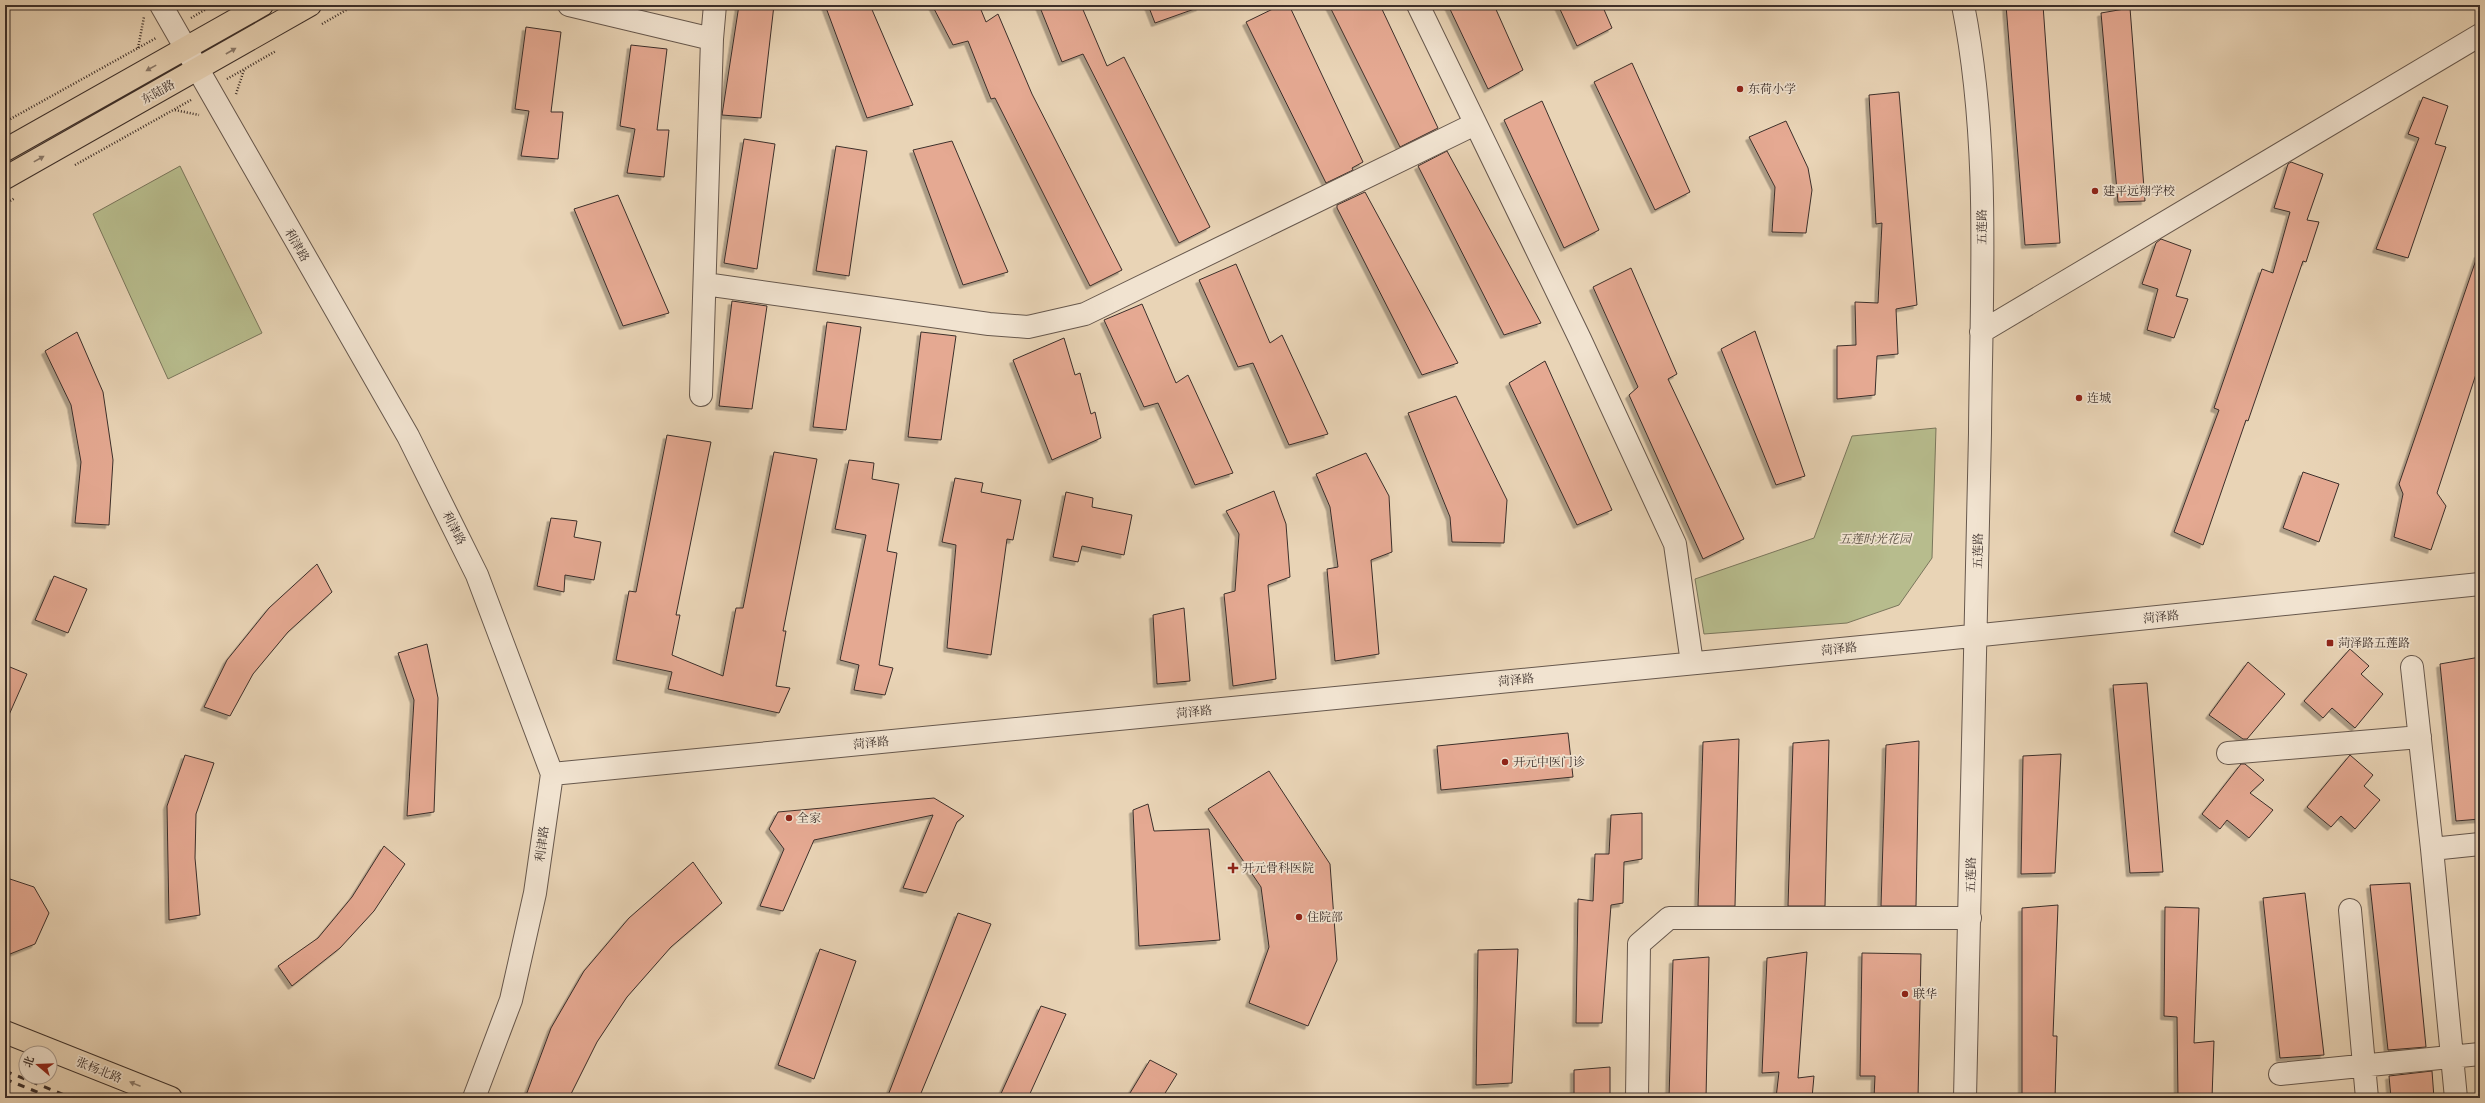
<svg xmlns="http://www.w3.org/2000/svg" width="2485" height="1103" font-family="'IM FELL Great Primer','Noto Serif SC',serif">
<defs>
<filter id="shadow"><feDropShadow dx="-3.5" dy="3.5" stdDeviation="0" flood-color="#0004"/></filter>
</defs>
<rect width="100%" height="100%" fill="#e9d4b6"/>
<filter id="stains"><feTurbulence type="fractalNoise" baseFrequency=".005" numOctaves="4"/><feColorMatrix values="0 0 0 0 .2 0 0 0 0 .09 0 0 0 0 .02 0 0 0 .5 -.17"/></filter>
<radialGradient id="worn" r=".72"><stop offset=".6" stop-color="#630" stop-opacity="0"/><stop offset="1" stop-color="#630" stop-opacity=".3"/></radialGradient>
<!-- green -->
<path fill="#b7bc8d" stroke="#7a765c" d="M 180,166 L 262,333 L 168,379 L 93,214 Z
M 1936,428 L 1932,558 L 1899,605 L 1847,623 L 1704,634 L 1695,579 L 1814,538 L 1852,436 Z"/>
<!-- building -->
<path fill="#e5a992" stroke="#3c2f2a" filter="url(#shadow)" d="M 739,5 L 774,5 L 761,118 L 722,115 Z
M 825,5 L 870,5 L 913,105 L 867,118 Z
M 932,5 L 979,5 L 986,22 L 998,14 L 1032,94 L 1122,270 L 1090,286 L 995,98 L 991,99 L 968,41 L 953,45 Z
M 1039,5 L 1081,5 L 1107,66 L 1124,57 L 1210,227 L 1179,243 L 1083,54 L 1062,62 Z
M 1148,5 L 1200,5 L 1200,7 L 1155,23 Z
M 1281,5 L 1289,5 L 1363,162 L 1352,168 L 1353,170 L 1326,183 L 1246,22 Z
M 1329,5 L 1380,5 L 1438,128 L 1400,147 Z
M 1448,5 L 1494,5 L 1523,70 L 1488,89 Z
M 1558,5 L 1602,5 L 1612,28 L 1577,46 Z
M 2006,5 L 2043,5 L 2060,243 L 2025,245 Z
M 2130,8 L 2145,201 L 2118,202 L 2101,13 Z
M 526,27 L 561,32 L 551,112 L 563,112 L 558,159 L 521,156 L 529,111 L 515,109 Z
M 631,45 L 667,49 L 657,130 L 669,130 L 664,177 L 627,173 L 635,129 L 620,126 Z
M 1632,63 L 1690,192 L 1655,210 L 1594,82 Z
M 1899,92 L 1917,305 L 1896,309 L 1898,354 L 1877,356 L 1875,395 L 1837,399 L 1837,346 L 1856,345 L 1855,302 L 1878,303 L 1882,223 L 1876,224 L 1869,95 Z
M 2423,97 L 2448,106 L 2435,144 L 2446,147 L 2408,258 L 2376,249 L 2419,138 L 2408,134 Z
M 1542,101 L 1599,230 L 1564,248 L 1504,120 Z
M 1786,121 L 1808,168 L 1812,190 L 1806,233 L 1772,232 L 1775,187 L 1749,137 Z
M 744,139 L 775,144 L 757,269 L 724,263 Z
M 952,141 L 1008,272 L 963,285 L 913,150 Z
M 836,146 L 867,151 L 849,276 L 816,271 Z
M 1447,151 L 1541,323 L 1504,335 L 1418,166 Z
M 2291,162 L 2323,174 L 2307,220 L 2319,222 L 2306,262 L 2303,261 L 2248,421 L 2246,420 L 2203,545 L 2174,532 L 2219,410 L 2214,408 L 2262,269 L 2273,273 L 2290,212 L 2274,208 L 2288,164 Z
M 1365,192 L 1458,363 L 1422,375 L 1337,208 L 1337,205 Z
M 618,195 L 669,313 L 623,326 L 574,209 Z
M 2161,239 L 2191,250 L 2176,296 L 2188,299 L 2174,338 L 2147,330 L 2158,289 L 2142,284 L 2156,243 Z
M 2478,254 L 2480,254 L 2480,362 L 2437,493 L 2446,506 L 2431,550 L 2394,537 L 2403,494 L 2399,484 Z
M 1236,264 L 1270,343 L 1282,335 L 1328,434 L 1289,445 L 1253,363 L 1238,367 L 1199,280 Z
M 1631,268 L 1677,374 L 1668,379 L 1744,539 L 1703,559 L 1629,395 L 1638,387 L 1593,287 Z
M 732,301 L 767,306 L 752,409 L 719,406 Z
M 1142,304 L 1176,383 L 1188,375 L 1233,473 L 1195,485 L 1158,403 L 1144,407 L 1104,320 Z
M 827,322 L 861,327 L 846,430 L 813,427 Z
M 1755,331 L 1805,476 L 1776,485 L 1721,349 Z
M 77,332 L 103,392 L 113,460 L 109,525 L 75,523 L 81,462 L 71,405 L 45,351 Z
M 921,332 L 956,336 L 941,440 L 908,437 Z
M 1064,338 L 1075,375 L 1080,373 L 1091,414 L 1095,412 L 1101,438 L 1052,460 L 1013,360 Z
M 1545,361 L 1612,510 L 1577,525 L 1509,383 Z
M 1456,396 L 1507,500 L 1504,543 L 1452,542 L 1450,517 L 1408,413 Z
M 667,435 L 711,442 L 676,615 L 680,615 L 672,655 L 723,676 L 736,608 L 743,608 L 774,452 L 817,459 L 783,631 L 786,631 L 776,686 L 790,688 L 779,713 L 668,689 L 672,672 L 616,660 L 629,591 L 636,592 Z
M 1366,453 L 1389,496 L 1392,552 L 1371,560 L 1379,654 L 1335,661 L 1327,569 L 1338,567 L 1330,507 L 1316,474 Z
M 849,460 L 874,463 L 872,479 L 899,484 L 887,551 L 897,553 L 879,665 L 893,668 L 885,695 L 854,690 L 859,665 L 840,660 L 866,535 L 835,529 Z
M 2303,472 L 2339,484 L 2319,542 L 2283,528 Z
M 955,478 L 983,483 L 981,492 L 1021,500 L 1013,540 L 1007,539 L 991,655 L 947,648 L 956,545 L 942,542 Z
M 1274,491 L 1286,524 L 1290,577 L 1268,585 L 1276,679 L 1233,686 L 1224,594 L 1235,591 L 1239,534 L 1226,511 Z
M 1066,492 L 1093,498 L 1092,507 L 1132,515 L 1124,555 L 1082,546 L 1078,562 L 1053,557 Z
M 551,518 L 577,521 L 574,537 L 601,542 L 594,580 L 565,575 L 564,592 L 537,586 Z
M 317,564 L 332,592 L 288,632 L 253,674 L 230,716 L 204,707 L 227,660 L 269,608 Z
M 54,576 L 87,589 L 68,633 L 35,620 Z
M 1184,608 L 1190,681 L 1157,684 L 1153,615 Z
M 427,644 L 438,698 L 434,812 L 407,816 L 414,700 L 398,653 Z
M 2350,649 L 2369,666 L 2361,674 L 2383,694 L 2355,728 L 2332,708 L 2323,718 L 2304,701 Z
M 2480,657 L 2480,819 L 2456,821 L 2440,664 Z
M 2248,662 L 2285,694 L 2247,739 L 2243,739 L 2209,715 Z
M 5,665 L 27,674 L 5,724 Z
M 2147,683 L 2163,872 L 2130,873 L 2113,685 Z
M 1568,733 L 1573,777 L 1441,790 L 1437,746 Z
M 1739,739 L 1735,906 L 1698,906 L 1703,742 Z
M 1829,740 L 1825,906 L 1788,906 L 1793,743 Z
M 1919,741 L 1916,906 L 1881,906 L 1886,745 Z
M 2061,754 L 2055,873 L 2021,874 L 2023,756 Z
M 185,755 L 214,763 L 196,814 L 195,858 L 200,915 L 169,920 L 167,806 Z
M 2350,755 L 2373,775 L 2364,786 L 2380,800 L 2355,829 L 2341,816 L 2331,827 L 2307,807 Z
M 2241,764 L 2245,764 L 2264,780 L 2250,793 L 2273,810 L 2249,838 L 2227,820 L 2220,829 L 2202,814 Z
M 1269,771 L 1330,864 L 1337,960 L 1308,1026 L 1249,1003 L 1269,947 L 1261,887 L 1208,809 Z
M 934,798 L 964,816 L 957,822 L 926,893 L 903,888 L 933,815 L 814,840 L 783,911 L 760,906 L 784,849 L 769,829 L 778,812 Z
M 1148,804 L 1154,831 L 1209,829 L 1220,940 L 1139,946 L 1133,810 Z
M 1642,813 L 1642,859 L 1624,862 L 1623,903 L 1611,905 L 1602,1023 L 1576,1023 L 1578,899 L 1593,901 L 1595,854 L 1609,854 L 1611,815 Z
M 384,846 L 405,864 L 374,911 L 340,948 L 292,986 L 278,966 L 318,938 L 352,897 Z
M 693,862 L 722,903 L 671,947 L 627,997 L 597,1042 L 569,1098 L 525,1098 L 551,1028 L 584,971 L 629,918 Z
M 10,879 L 34,887 L 49,913 L 35,944 L 5,956 L 5,893 Z
M 2410,883 L 2426,1047 L 2388,1050 L 2370,885 Z
M 2305,893 L 2324,1055 L 2280,1058 L 2263,898 Z
M 2058,905 L 2053,1036 L 2057,1036 L 2055,1098 L 2022,1098 L 2022,908 Z
M 2165,907 L 2199,908 L 2194,1043 L 2214,1041 L 2212,1098 L 2178,1098 L 2177,1017 L 2164,1016 Z
M 958,913 L 991,924 L 919,1098 L 887,1098 Z
M 820,949 L 856,961 L 814,1079 L 778,1065 Z
M 1518,949 L 1512,1083 L 1476,1085 L 1478,950 Z
M 1807,952 L 1798,1078 L 1814,1076 L 1812,1098 L 1776,1098 L 1779,1072 L 1762,1073 L 1767,958 Z
M 1862,953 L 1921,954 L 1918,1098 L 1874,1098 L 1875,1076 L 1860,1076 Z
M 1709,957 L 1706,1098 L 1669,1098 L 1673,960 Z
M 1041,1006 L 1066,1014 L 1028,1098 L 999,1098 Z
M 1150,1060 L 1177,1074 L 1162,1098 L 1127,1098 Z
M 1610,1067 L 1610,1098 L 1574,1098 L 1574,1070 Z
M 2432,1071 L 2434,1098 L 2391,1098 L 2389,1076 Z"/>
<g fill="none" stroke-linecap="round" stroke-linejoin="round">
<!-- minor casing -->
<g stroke="#67584d" stroke-width="24">
<path id="minor" d="M 161,5 L 408,436 L 477,575 L 552,774 L 535,893 L 511,1000 L 474,1098
M 569,5 L 712,39
M 1418,5 L 1580,339 L 1675,544 L 1692,663
M 1963,5 C 1991,146 1981,290 1980,433 C 1977,654 1971,876 1965,1098
M 705,284 L 989,324 L 1028,327 L 1085,314 L 1475,124
M 1981,332 L 2480,35
M 701,395 L 712,39 L 715,5
M 2412,667 L 2432,849 L 2456,1098
M 2228,753 L 2420,737
M 552,774 L 1923,641 L 2480,584
M 2432,849 L 2480,844
M 2350,910 L 2367,1098
M 2280,1074 L 2480,1054
M 1637,1098 L 1639,944 L 1669,918 L 1970,918"/>
</g>
<!-- major casing -->
<g stroke="#3c2f2a" stroke-width="24">
<path id="major" d="M 5,150 L 262,5
M 5,178 L 310,5
M 5,1032 L 171,1098"/>
</g>
<!-- path -->
<path stroke="#3c2f2a" stroke-width="2.5" stroke-dasharray="1 2" stroke-linecap="butt" d="M 199,5 L 207,8
M 191,18 L 213,5
M 322,24 L 355,5
M 138,48 L 144,17
M 227,79 L 276,51
M 236,94 L 244,70
M 175,110 L 199,115
M 5,122 L 156,38
M 75,165 L 191,100
M 5,204 L 15,198"/>
<!-- minor -->
<use href="#minor" stroke="#f1e3d0" stroke-width="22"/>
<!-- major -->
<use href="#major" stroke="#e9d4b6" stroke-width="22"/>
<!-- rail -->
<path stroke="#3c2f2a" stroke-width="3" stroke-dasharray="7 7" stroke-linecap="butt" d="M 5,1071 L 72,1098
M 5,1079 L 52,1098"/>
</g>
<!-- one-way arrows -->
<defs><path id="oneway-solid" d="M-6-.8H1V-3.2L6.5 0L1 3.2V.8H-6Z"/></defs>
<g fill="#8a7969">
<use href="#oneway-solid" transform="translate(231 51) rotate(-30)"/>
<use href="#oneway-solid" transform="translate(151 68) rotate(151)"/>
<use href="#oneway-solid" transform="translate(39 159) rotate(-29)"/>
<use href="#oneway-solid" transform="translate(135 1084) rotate(-158)"/>
</g>
<!-- markers -->
<g fill="#8f2418" stroke="#f1e3d0" stroke-width="1.5">
<circle cx="1740" cy="89" r="4"/>
<circle cx="2095" cy="191" r="4"/>
<circle cx="2079" cy="398" r="4"/>
<rect x="2326" y="639" width="8" height="8" rx="2"/>
<circle cx="1505" cy="762" r="4"/>
<circle cx="789" cy="818" r="4"/>
<path d="M1231 862h4v4h4v4h-4v4h-4v-4h-4v-4h4z"/>
<circle cx="1299" cy="917" r="4"/>
<circle cx="1905" cy="994" r="4"/>
</g>
<g text-anchor="middle" dominant-baseline="central" stroke-width="3.5" stroke-linejoin="round" paint-order="stroke">
<!-- poi labels -->
<g font-size="12" fill="#3c2f2a" stroke="#f1e3d0" text-anchor="start">
<text x="1748" y="89">东荷小学</text>
<text x="2103" y="191">建平远翔学校</text>
<text x="2087" y="398">连城</text>
<text x="2338" y="643">菏泽路五莲路</text>
<text x="1513" y="762">开元中医门诊</text>
<text x="797" y="818">全家</text>
<text x="1242" y="868">开元骨科医院</text>
<text x="1307" y="917">住院部</text>
<text x="1913" y="994">联华</text>
</g>
<!-- street labels -->
<g font-size="12" fill="#3c2f2a" stroke="#f1e3d0">
<text transform="translate(158 92) rotate(-29)">东陆路</text>
<text transform="translate(1982 227) rotate(-90)">五莲路</text>
<text transform="translate(297 245) rotate(60)">利津路</text>
<text transform="translate(454 528) rotate(63)">利津路</text>
<text transform="translate(1978 551) rotate(-89)">五莲路</text>
<text transform="translate(2161 617) rotate(-6)">菏泽路</text>
<text transform="translate(1839 649) rotate(-6)">菏泽路</text>
<text transform="translate(1516 680) rotate(-6)">菏泽路</text>
<text transform="translate(1194 712) rotate(-6)">菏泽路</text>
<text transform="translate(871 743) rotate(-6)">菏泽路</text>
<text transform="translate(542 844) rotate(-82)">利津路</text>
<text transform="translate(1971 875) rotate(-89)">五莲路</text>
<text transform="translate(99 1070) rotate(22)">张杨北路</text>
</g>
<!-- park labels -->
<g font-size="12" font-style="italic" fill="#554b3e" stroke="#f1e3d0">
<text x="1875" y="539">五莲时光花园</text>
</g>
</g>
<!-- margin -->
<rect width="2485" height="1103" fill="none" stroke="#e9d4b6" stroke-width="20"/>
<rect x="6" y="6" width="2473" height="1091" fill="none" stroke="#3c2f2a" stroke-width="2"/>
<rect x="10" y="10" width="2465" height="1083" fill="none" stroke="#3c2f2a"/>
<!-- north arrow -->
<g transform="translate(38 1065) rotate(289)"><circle r="19" fill="#f1e3d0" stroke="#a99b8e"/>
<path d="M0-3L7 15L0 10L-7 15Z" fill="#8f2418"/>
<text y="-6" font-size="11" font-weight="bold" text-anchor="middle" fill="#3c2f2a">北</text>
</g>
<rect width="100%" height="100%" filter="url(#stains)"/>
<rect width="100%" height="100%" fill="url(#worn)"/>
</svg>
